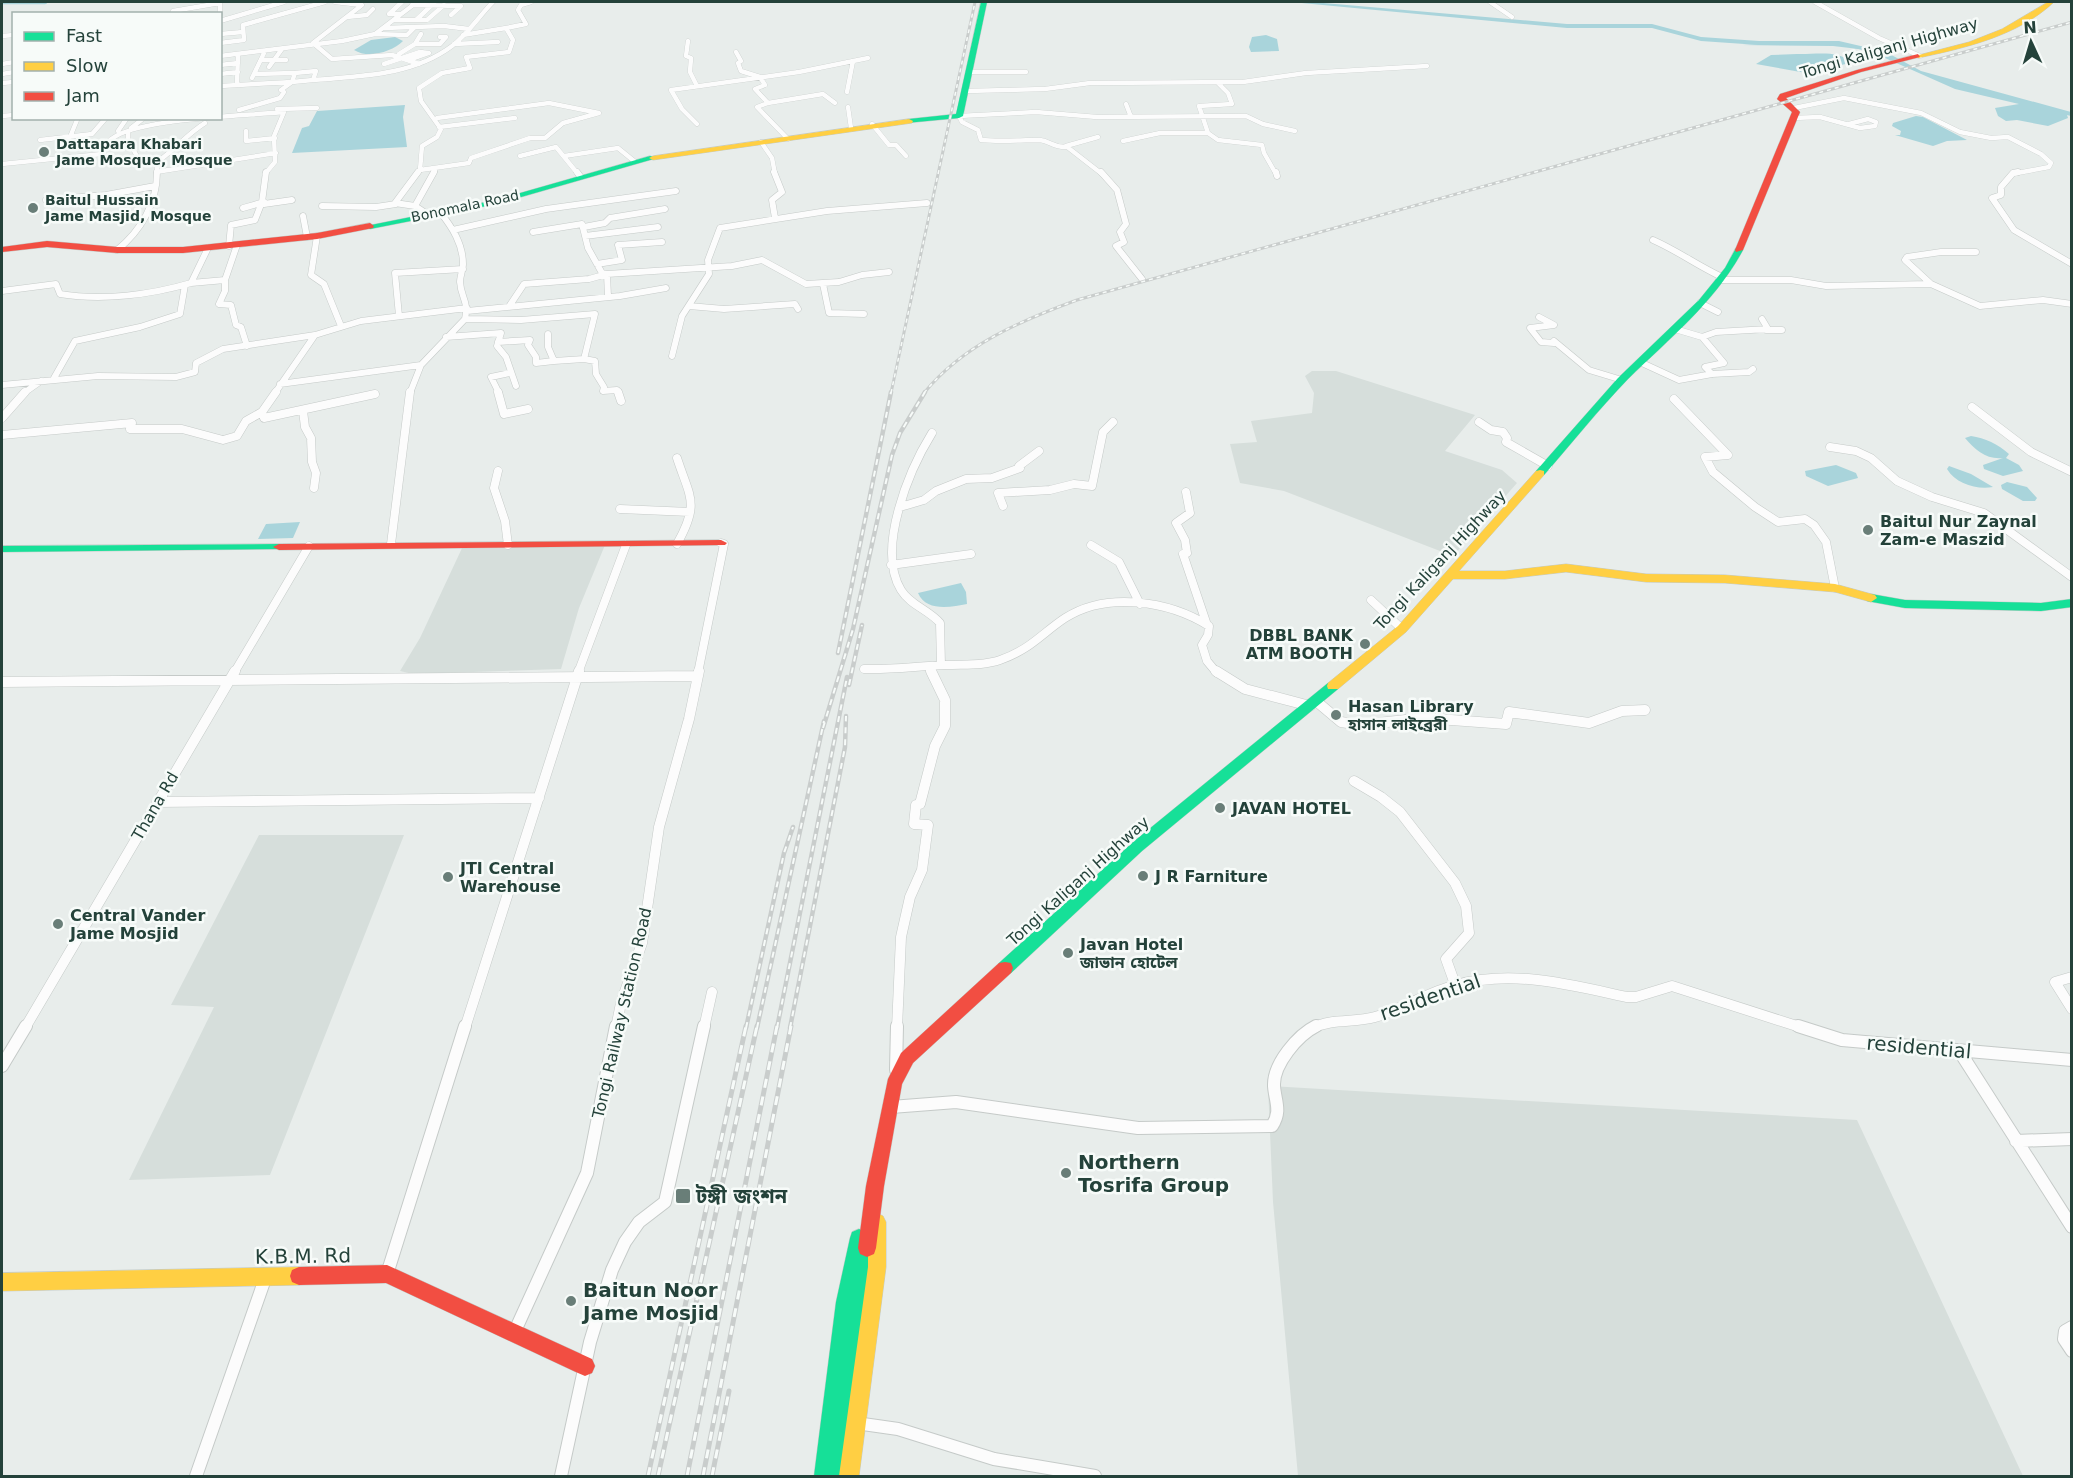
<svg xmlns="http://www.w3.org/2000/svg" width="2073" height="1478" font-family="'DejaVu Sans','Noto Sans Bengali',sans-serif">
<rect width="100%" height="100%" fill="#e8edeb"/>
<!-- built -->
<path fill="#d6dedb" d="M 1312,371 L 1336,371 L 1475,415 L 1445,451 L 1502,470 L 1517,483 L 1453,556 L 1284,491 L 1240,483 L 1230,444 L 1257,442 L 1251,421 L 1312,413 L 1314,393 L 1305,376 Z
M 605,545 L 579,608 L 561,669 L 413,674 L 400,671 L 420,638 L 463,546 Z
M 259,835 L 404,835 L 270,1175 L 129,1180 L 214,1007 L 171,1005 Z
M 1268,1086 L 1857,1120 L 2023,1476 L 1298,1476 L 1273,1202 Z"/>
<!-- water -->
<path fill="#a9d4db" d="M 1266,35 L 1277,39 L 1279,51 L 1251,52 L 1249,47 L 1252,37 Z
M 395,37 L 403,41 C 392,52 368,59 354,50 L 371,40 Z
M 1812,42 L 1842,43 L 1884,51 L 1921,71 L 2071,112 L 2071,116 L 2067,115 L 2068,118 L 2048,126 L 2017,120 L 2006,121 L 1998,116 L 1995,108 L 2019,104 L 1955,89 L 1867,50 L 1833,46 L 1742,45 Z
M 1797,54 C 1812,55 1841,49 1850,63 L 1806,73 L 1756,64 L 1771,55 Z
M 405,105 L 403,117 L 407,147 L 292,153 L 302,128 L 309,126 L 317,111 Z
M 1916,116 L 1923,117 L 1967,140 L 1947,141 L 1933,146 L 1895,135 L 1900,135 L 1901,131 L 1892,126 L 1893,123 Z
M 1971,436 C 1985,438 1998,444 2009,454 L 2006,458 L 2019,465 L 2023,471 L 2003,476 L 1984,469 L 1983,465 L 2003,458 C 1987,460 1975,450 1965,438 Z
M 1836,465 L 1856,473 L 1858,478 L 1828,486 L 1806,476 L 1805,471 Z
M 1949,466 L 1971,474 L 1993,487 C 1977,490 1956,484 1947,469 Z
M 2007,482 L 2027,487 L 2037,498 L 2035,501 L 2023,501 L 2002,489 L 2001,485 Z
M 300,522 L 293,538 L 258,539 L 266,524 Z
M 961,583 L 966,592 L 967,604 C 951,607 926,612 918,593 Z"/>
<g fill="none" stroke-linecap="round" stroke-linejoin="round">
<!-- canal -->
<path stroke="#a9d4db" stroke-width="4.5" d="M 2,2 L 45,2"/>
<!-- river -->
<path fill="#a9d4db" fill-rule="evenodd" d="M 1291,2 L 1312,2 L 1567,24 L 1652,24 L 1701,37 L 1759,41 L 1839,41 L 1882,51 L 1878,53 L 1839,45 L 1759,45 L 1701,41 L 1652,28 L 1567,28 Z"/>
<!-- street-far4 casing -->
<g stroke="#c5cac8" stroke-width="5">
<path id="street-far4" d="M 335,2 L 362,5 L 313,43 L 332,59 L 392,55 L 419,64
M 1490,2 L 1512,17
M 1815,2 L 1879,38 L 1920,56
M 412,5 L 461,6 L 451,15
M 172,14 L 173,11 L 220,3 L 220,14
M 401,14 L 389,14 L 402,2
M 347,17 L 367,15 L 373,9
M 394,20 L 416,20 L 434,3
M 416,20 L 427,20 L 444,5
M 220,21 L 284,2
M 384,28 L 444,26 L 469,29
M 220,34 L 243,32
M 375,34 L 407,35 L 414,28
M 463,35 L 506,28
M 2,36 L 14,35
M 688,41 L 686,56 L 691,58 L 690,72 L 697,86
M 220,43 L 244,40 L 243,25 L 325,2
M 415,44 L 440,44 L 446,37 L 440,37
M 454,44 L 498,42
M 736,52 L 741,61 L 738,63 L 741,71 L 760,77 L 765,85 L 755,89 L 768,103 L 757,107 L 788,139
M 399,54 L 415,44 L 421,34
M 220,56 L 342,41 L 375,34 L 417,2
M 262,60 L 274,60 L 282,49
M 2,64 L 14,62
M 384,64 L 420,52 L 429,53 L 409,60
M 220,65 L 238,63
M 269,67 L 274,60 L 286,60
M 971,72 L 1026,72
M 2,74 L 14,72
M 220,74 L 238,72
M 254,74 L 295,73
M 252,78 L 265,51
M 2,83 L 14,82
M 237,85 L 238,54
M 220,86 L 292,82 L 295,73 L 316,71 L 313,80 C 360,76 412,76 452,46 C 468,34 479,16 493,2
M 966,91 L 1045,89 L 1090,83 L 1243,82 L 1306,73 L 1427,66
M 847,92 L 853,61
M 768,103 L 823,94 L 835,103
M 1126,104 L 1131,117
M 848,107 L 851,128
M 1794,108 L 1844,98 L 1921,113 L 1960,132 L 1991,138 L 2008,137 L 2041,154 L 2051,163 L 2049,167 L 2012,174
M 277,109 L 317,108
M 239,110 L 280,98 L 284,92 L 281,90 L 292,82 L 313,80
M 2,116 L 14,115
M 959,116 L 1036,112 L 1097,117 L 1246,116 L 1263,124 L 1295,131
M 959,116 L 962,122 L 978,130 L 981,140 C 1001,142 1020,140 1040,140 C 1050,141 1053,148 1067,147
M 1793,118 L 1820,117 L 1860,128 L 1875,126 L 1876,122 L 1868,119 L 1849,124
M 697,124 L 682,109 L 671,90 L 799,72 L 868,58
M 872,124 L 889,145 L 896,145 L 906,156
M 439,127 L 515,118
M 131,128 L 144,118
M 118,131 L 127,118
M 246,131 L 246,141 L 275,138
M 128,133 L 128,140 L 138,158 L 157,162
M 1208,133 L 1218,140 L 1262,145 L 1264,153 L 1276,174
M 70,137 L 77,120
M 1098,137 L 1066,146 L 1102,174
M 40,140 L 92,134 L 106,118
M 1123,141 L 1160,133 L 1208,133 L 1199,106 L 1232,104 L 1228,93 L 1218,83
M 761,142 L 772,158 L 775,174
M 520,156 L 556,147 L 578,174
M 564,156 L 618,148 L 634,161
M 2,164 L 102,154 C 105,146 108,140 116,136 C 149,118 243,116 284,112 L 274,136 L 275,162 L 265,174
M 420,170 L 469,163 L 471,158 L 530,138 L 545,138 L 563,123 L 599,113 L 549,103 L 437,118
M 156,172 L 276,153
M 157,174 L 157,162 C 175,150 187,134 205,123
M 417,174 L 420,170 L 422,146 L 437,137 L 441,129 L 421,101 L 419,88 L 442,73 L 470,68 L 466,57 L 509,52 L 513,40 L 506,28 L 526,24 L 518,10 L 521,5 L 531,2
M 433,174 L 436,168"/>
</g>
<!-- street-far3 casing -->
<g stroke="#c5cac8" stroke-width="7">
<path id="street-far3" d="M 418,172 L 395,203 L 415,206 L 427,214
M 577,172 L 580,176
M 774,172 L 782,192 L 772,200 L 775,218
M 1101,172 L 1117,190 L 1126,224 L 1120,232 L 1124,242 L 1116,246 L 1142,279
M 1276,172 L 1277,176
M 2018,172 L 2013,173 L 2001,187 L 2001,195 L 1992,198 L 2014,230 L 2072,264
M 46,200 L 106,195 L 155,186
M 264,204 L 292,200
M 322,206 L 376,207 L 396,204
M 415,206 L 434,172
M 243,208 L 264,202
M 303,216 L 307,237
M 584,227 L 605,223 L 610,218 L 665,209
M 453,230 L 546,209 L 676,191
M 533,232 L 582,224 L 588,248 L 602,273 L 607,274
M 317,236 L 311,275 L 324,284 L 341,326
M 585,236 L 658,227
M 1653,240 C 1678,251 1698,266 1722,277
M 229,246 L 231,225 L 255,220 L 262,202 L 266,172
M 208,248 L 191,283 L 225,280 L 225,291 L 219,304 L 231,305 L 236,325 L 241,327 L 247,346
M 117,250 C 141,231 157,203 157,172
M 597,264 L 622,260 L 618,245 L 662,242
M 225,280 L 237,245
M 1719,280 L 1791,280 L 1826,286 L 1931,284 L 1905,260 L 1907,257 L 1941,252 L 1976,252
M 823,284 L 829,313 L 864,314
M 1931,284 L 1980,306 L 2043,300 L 2072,304
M 2,291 L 56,284 L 60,294 C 102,301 150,295 191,283
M 608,297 L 607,274 L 732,266 L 762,260 L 806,284 L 839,282 L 862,275 L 889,272
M 1700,303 L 1718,312
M 510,305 L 524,284 L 589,279 L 607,274
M 689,306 L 724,309 L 795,304 L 798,309
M 467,311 L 620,296 L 666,288
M 399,316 L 395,273 L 463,269
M 1539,317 L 1554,325 L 1530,328 L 1541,342 L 1554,343
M 465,319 L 521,320 L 595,314 L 584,359 L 595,361 L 596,374 L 604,387 L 603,391 L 617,390 L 618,393
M 1675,329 L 1702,337 L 1724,363 L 1705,367 L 1712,374
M 1766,330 L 1782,330
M 548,334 L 548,347 L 554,361 L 584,359
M 446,337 L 501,333 L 497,346 L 506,357 L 516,386
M 1702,337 L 1716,332 L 1768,329 L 1762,319
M 1554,341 L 1589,370 L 1622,380
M 498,342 L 530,340 L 528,345 L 536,357 L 536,363 L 554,361
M 672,356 L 682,316 L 709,274 L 708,260 L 720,228 L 827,211 L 927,203
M 1642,363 L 1679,380 L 1712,374 L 1749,372 L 1753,369
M 54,378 L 75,341 L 140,327 L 180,314 L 185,285
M 280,384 L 421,365
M 2,385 L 98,376 L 176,377 L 195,372 L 196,363 L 223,349 L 315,335 L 361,321 L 467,308
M 24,393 L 41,381
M 275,393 L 315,335
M 410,393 L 421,365 L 465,319 C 469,301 461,298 460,282 C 460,276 463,270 463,264 C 463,244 452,227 440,212
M 499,393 L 491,377 L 510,373"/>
</g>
<!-- street-far2 casing -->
<g stroke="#c5cac8" stroke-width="9">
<path id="street-far2" d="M 498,392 L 504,414 L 528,409
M 618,392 L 621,401
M 1674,399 L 1728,455 L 1705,457 L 1713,472 L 1755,507 L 1778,522 L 1805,519 L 1814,525 L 1826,542 L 1835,588
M 1972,407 L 2031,452 L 2072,472
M 303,411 L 305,427 L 311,438 L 312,462 L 316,473 L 314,488
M 262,412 L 264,418 L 375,394
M 2,418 L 25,392
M 1479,422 L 1491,430 L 1503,432 L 1507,438 L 1506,442 L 1548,466
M 932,433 C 909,470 876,549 901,590 C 910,605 929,610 940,623 L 941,665
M 2,435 L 132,423 L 130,429 L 182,429 L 223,440 L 237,436 L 246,421 L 262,412 L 276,392
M 1830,447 L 1856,451 L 1871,458 L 1897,481 L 1932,497 L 1984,513 L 2072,577
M 677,458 C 690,498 700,503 677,544
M 498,471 L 494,488 L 505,521 L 508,545
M 1186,492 L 1190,513 L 1176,523 L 1185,540 L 1187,553 L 1183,554 L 1206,622
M 1003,506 L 998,493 L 1050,490 L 1074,484 L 1092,486 L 1103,432 L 1113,422
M 900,507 L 924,500 L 936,491 L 966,479 L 992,478 L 1020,468 L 1019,466 L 1039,451
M 620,509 L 690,512
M 391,544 L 410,392
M 1091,545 L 1119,562 L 1140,604
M 891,565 L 971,554
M 1371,600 L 1402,629
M 864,669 C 892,670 918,666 946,665 C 964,664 983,666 1000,660 C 1031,649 1041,634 1065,618 C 1107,591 1169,601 1209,626 L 1208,635 L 1202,645 L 1207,661 L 1217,673
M 930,669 L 932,673
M 234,673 L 309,546
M 578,673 L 626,545
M 698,673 L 724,544 L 721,543"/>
</g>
<!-- street-far1 casing -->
<g stroke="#c5cac8" stroke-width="11">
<path id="street-far1" d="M 1216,671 L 1245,689 L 1310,706
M 2,682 L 696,676
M 1316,701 L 1341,722 L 1360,725 L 1424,718 L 1506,724 L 1509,712 L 1589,723 L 1622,711 L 1645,710
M 1354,781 L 1381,797 L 1400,812 L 1455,883 L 1466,906 L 1469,933 L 1446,959 L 1455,984
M 157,802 L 539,798
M 2072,977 L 2055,982 L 2072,1009
M 25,1028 L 235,671
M 465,1028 L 579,671
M 616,1028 L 621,1003 L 642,943 L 659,827 L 689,719 L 699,671
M 704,1028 L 712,992
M 897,1028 L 901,937 L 910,897 L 922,870 L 928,825 L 914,824 L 916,805 L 920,804 L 935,746 L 945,726 L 945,700 L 931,671
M 1313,1028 C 1332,1018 1355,1023 1375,1017 C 1403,1009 1428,992 1456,985 C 1513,969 1571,985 1627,997 L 1636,997 L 1672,986 L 1803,1028"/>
</g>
<!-- street casing -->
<g stroke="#c5cac8" stroke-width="14">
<path id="street" d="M 1798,1026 L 1842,1040 L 2072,1060
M 1960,1052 L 2072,1227
M 2,1066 L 26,1026
M 896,1070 L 897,1026
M 891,1107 L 956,1102 L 1138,1128 L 1272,1126 C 1282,1111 1275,1101 1274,1086 C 1273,1064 1298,1035 1316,1026
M 2016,1141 L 2072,1139
M 387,1274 L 465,1026
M 2072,1327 L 2065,1331 L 2064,1339 L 2072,1351
M 514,1333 L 587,1173 L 616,1026
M 856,1423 L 898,1429 L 994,1459 L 1095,1476
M 196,1476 L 266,1276
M 561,1476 L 590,1342 L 612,1270 L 625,1242 L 639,1222 L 665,1202 L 704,1026"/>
</g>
<!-- fast casing -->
<g stroke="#c3cbc8" stroke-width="1">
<path id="fast" d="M 981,2 L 987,2 L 963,116 L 959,118 L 906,123 L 905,121 L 909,119 L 956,114 Z
M 650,156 L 657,158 L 497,204 L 370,229 L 366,226 L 496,200 Z
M 1736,248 L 1743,250 C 1715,302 1670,338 1628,379 C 1599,409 1572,443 1544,475 L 1536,475 L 1536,471 L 1618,378 L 1699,300 L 1725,268 Z
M 279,544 L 285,547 L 283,549 L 2,552 L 2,546 Z
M 1871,594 L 1905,600 L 2041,603 L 2072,599 L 2072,607 L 2041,611 L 1905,608 L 1867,601 L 1865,598 Z
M 1333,682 L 1338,683 L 1339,686 L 1338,689 L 1142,851 L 1011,973 L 1005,974 L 999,973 L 997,968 L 999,963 L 1132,843 L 1328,683 Z
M 859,1229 L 866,1232 L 868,1240 L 874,1242 L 876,1248 L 847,1476 L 814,1476 L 836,1302 L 850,1238 L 852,1232 Z"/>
</g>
<!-- slow casing -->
<g stroke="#c3cbc8" stroke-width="1">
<path id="slow" d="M 2048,2 L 2054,2 C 2018,36 1965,48 1918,58 L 1915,56 L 1969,42 L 2002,29 Z
M 909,119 L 913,121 L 912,123 L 653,160 L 649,158 L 653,156 Z
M 1540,470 L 1544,471 L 1544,475 L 1459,571 L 1505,571 L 1566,564 L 1646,574 L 1725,575 L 1835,584 L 1875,595 L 1877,598 L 1871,602 L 1835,592 L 1725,583 L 1646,582 L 1566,572 L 1505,579 L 1453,579 L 1406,632 L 1338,689 L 1328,689 L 1327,686 L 1328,683 L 1398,626 L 1536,471 Z
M 877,1213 L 883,1216 L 886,1222 L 886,1267 L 859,1476 L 839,1476 L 868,1267 L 868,1222 L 871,1216 Z
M 299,1267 L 306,1270 L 308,1276 L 306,1282 L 299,1285 L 2,1291 L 2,1273 Z"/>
</g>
<!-- jam casing -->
<g stroke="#c3cbc8" stroke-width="1">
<path id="jam" d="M 1918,54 L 1920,57 L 1861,72 L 1786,98 L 1800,112 L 1743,250 L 1736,252 L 1735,250 L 1792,112 L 1777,99 L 1780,94 L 1857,70 Z
M 370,223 L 374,226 L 373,228 L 317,239 L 183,253 L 117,253 L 47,247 L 2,252 L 2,247 L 47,241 L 117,247 L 183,247 L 317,233 Z
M 721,540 L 727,543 L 725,545 L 279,550 L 273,547 L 279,544 Z
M 1005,962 L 1011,963 L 1013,968 L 1011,973 L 913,1063 L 902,1084 L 884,1186 L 876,1248 L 874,1254 L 867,1257 L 860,1254 L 858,1248 L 866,1186 L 888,1079 L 901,1053 L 999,963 Z
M 387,1265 L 592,1359 L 595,1366 L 592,1373 L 585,1376 L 578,1373 L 386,1283 L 299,1285 L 292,1282 L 290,1276 L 292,1270 L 299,1267 Z"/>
</g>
<!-- street-far4 -->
<use href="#street-far4" stroke="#fcfcfc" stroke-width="4.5"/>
<!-- street-far3 -->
<use href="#street-far3" stroke="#fcfcfc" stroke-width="6"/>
<!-- street-far2 -->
<use href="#street-far2" stroke="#fcfcfc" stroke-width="8"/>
<!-- street-far1 -->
<use href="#street-far1" stroke="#fcfcfc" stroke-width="10"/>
<!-- street -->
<use href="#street" stroke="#fcfcfc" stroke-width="12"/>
<!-- fast -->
<use href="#fast" fill="#16e098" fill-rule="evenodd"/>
<!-- slow -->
<use href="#slow" fill="#ffcf43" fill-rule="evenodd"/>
<!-- jam -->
<use href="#jam" fill="#f24e42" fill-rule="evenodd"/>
<!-- rail-far2 casing -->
<g stroke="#c9cdcc" stroke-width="3">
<path id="rail-far2" d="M 891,393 L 975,2
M 924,393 C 963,345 1020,321 1077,300 L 2072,22"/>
</g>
<!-- rail-far1 casing -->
<g stroke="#c9cdcc" stroke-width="4.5">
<path id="rail-far1" d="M 838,653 L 891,392
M 849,685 L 862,625
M 823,728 L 853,629 L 892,455 L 900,433 L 925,392
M 746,1028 L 784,853 L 793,827
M 757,1028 L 824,721
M 777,1028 L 847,677
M 790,1028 L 845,747 L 846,716"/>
</g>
<!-- rail casing -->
<g stroke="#c9cdcc" stroke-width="5">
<path id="rail" d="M 648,1476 L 746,1026
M 658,1476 L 757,1026
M 687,1476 L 777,1026
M 703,1476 L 791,1026
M 712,1476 L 729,1391"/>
</g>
<!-- rail-far2 -->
<use href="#rail-far2" stroke="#f7fbf9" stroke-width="1.5" stroke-dasharray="4" stroke-linecap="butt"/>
<!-- rail-far1 -->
<use href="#rail-far1" stroke="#f7fbf9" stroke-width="2" stroke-dasharray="6" stroke-linecap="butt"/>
<!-- rail -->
<use href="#rail" stroke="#f7fbf9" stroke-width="3" stroke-dasharray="9" stroke-linecap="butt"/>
</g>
<!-- markers -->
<g fill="#697e78" stroke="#f7fbf9" stroke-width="2">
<circle cx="44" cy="152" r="6"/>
<circle cx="33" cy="208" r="6"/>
<circle cx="1868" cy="530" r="6"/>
<circle cx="1365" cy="644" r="6"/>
<circle cx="1336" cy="715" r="6"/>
<circle cx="1220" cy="808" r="6"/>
<circle cx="1143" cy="876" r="6"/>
<circle cx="448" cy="877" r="6"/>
<circle cx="58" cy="924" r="6"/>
<circle cx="1068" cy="953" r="6"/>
<circle cx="1066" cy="1173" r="6"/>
<rect x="675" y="1188" width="16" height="16" rx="3"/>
<circle cx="571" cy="1301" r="6"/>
</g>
<g text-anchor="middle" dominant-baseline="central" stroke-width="5" stroke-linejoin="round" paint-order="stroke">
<!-- far-poi labels -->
<g font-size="14" font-weight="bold" fill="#24423a" stroke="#f7fbf9" text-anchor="start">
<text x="56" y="144">Dattapara Khabari<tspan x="56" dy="16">Jame Mosque, Mosque</tspan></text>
<text x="45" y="200">Baitul Hussain<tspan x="45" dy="16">Jame Masjid, Mosque</tspan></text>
</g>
<!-- far-street labels -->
<g font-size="14" fill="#24423a" stroke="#f7fbf9">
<text transform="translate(465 206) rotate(-12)">Bonomala Road</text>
</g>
<!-- street labels -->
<g font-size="16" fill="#24423a" stroke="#f7fbf9">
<text transform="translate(1889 48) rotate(-16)">Tongi Kaliganj Highway</text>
<text transform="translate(1440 560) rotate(-47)">Tongi Kaliganj Highway</text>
<text transform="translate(155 806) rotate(-60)">Thana Rd</text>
<text transform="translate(1078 881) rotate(-42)">Tongi Kaliganj Highway</text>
<text transform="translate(622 1013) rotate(-77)">Tongi Railway Station Road</text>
</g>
<!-- poi labels -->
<g font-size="16" font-weight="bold" fill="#24423a" stroke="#f7fbf9" text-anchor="start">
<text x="1880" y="521">Baitul Nur Zaynal<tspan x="1880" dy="18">Zam-e Maszid</tspan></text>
<text x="1353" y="635" text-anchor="end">DBBL BANK<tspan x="1353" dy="18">ATM BOOTH</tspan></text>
<text x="1348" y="706">Hasan Library<tspan x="1348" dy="18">হাসান লাইব্রেরী</tspan></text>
<text x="1232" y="808">JAVAN HOTEL</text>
<text x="460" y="868">JTI Central<tspan x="460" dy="18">Warehouse</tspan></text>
<text x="1155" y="876">J R Farniture</text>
<text x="70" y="915">Central Vander<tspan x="70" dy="18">Jame Mosjid</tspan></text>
<text x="1080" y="944">Javan Hotel<tspan x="1080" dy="18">জাভান হোটেল</tspan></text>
</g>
<!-- near-street labels -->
<g font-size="20" fill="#24423a" stroke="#f7fbf9">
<text transform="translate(1430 997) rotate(-19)">residential</text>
<text transform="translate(1919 1047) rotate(5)">residential</text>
<text transform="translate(303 1256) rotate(-1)">K.B.M. Rd</text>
</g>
<!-- near-poi labels -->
<g font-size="20" font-weight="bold" fill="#24423a" stroke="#f7fbf9" text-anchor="start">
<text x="1078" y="1162">Northern<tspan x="1078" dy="23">Tosrifa Group</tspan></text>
<text x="696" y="1196">টঙ্গী জংশন</text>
<text x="583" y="1290">Baitun Noor<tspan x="583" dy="23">Jame Mosjid</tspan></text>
</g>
</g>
<!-- border -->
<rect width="2073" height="1478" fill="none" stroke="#24423a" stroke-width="6"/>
<!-- legend -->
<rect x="12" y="12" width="210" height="108" fill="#f7fbf9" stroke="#a3b1ad" stroke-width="1.5"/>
<rect x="24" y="32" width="30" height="9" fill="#16e098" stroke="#a3b1ad" stroke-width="1.5"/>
<text x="66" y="42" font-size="18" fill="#24423a">Fast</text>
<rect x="24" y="62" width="30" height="9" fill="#ffcf43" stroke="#a3b1ad" stroke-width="1.5"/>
<text x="66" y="72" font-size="18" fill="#24423a">Slow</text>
<rect x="24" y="92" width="30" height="9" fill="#f24e42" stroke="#a3b1ad" stroke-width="1.5"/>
<text x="66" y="102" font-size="18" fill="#24423a">Jam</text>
<!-- north arrow -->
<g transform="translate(2031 42) rotate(356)" stroke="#f7fbf9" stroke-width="4.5" paint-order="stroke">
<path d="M0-4.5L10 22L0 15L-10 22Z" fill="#24423a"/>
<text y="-9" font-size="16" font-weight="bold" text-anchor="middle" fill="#24423a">N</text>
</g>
</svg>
